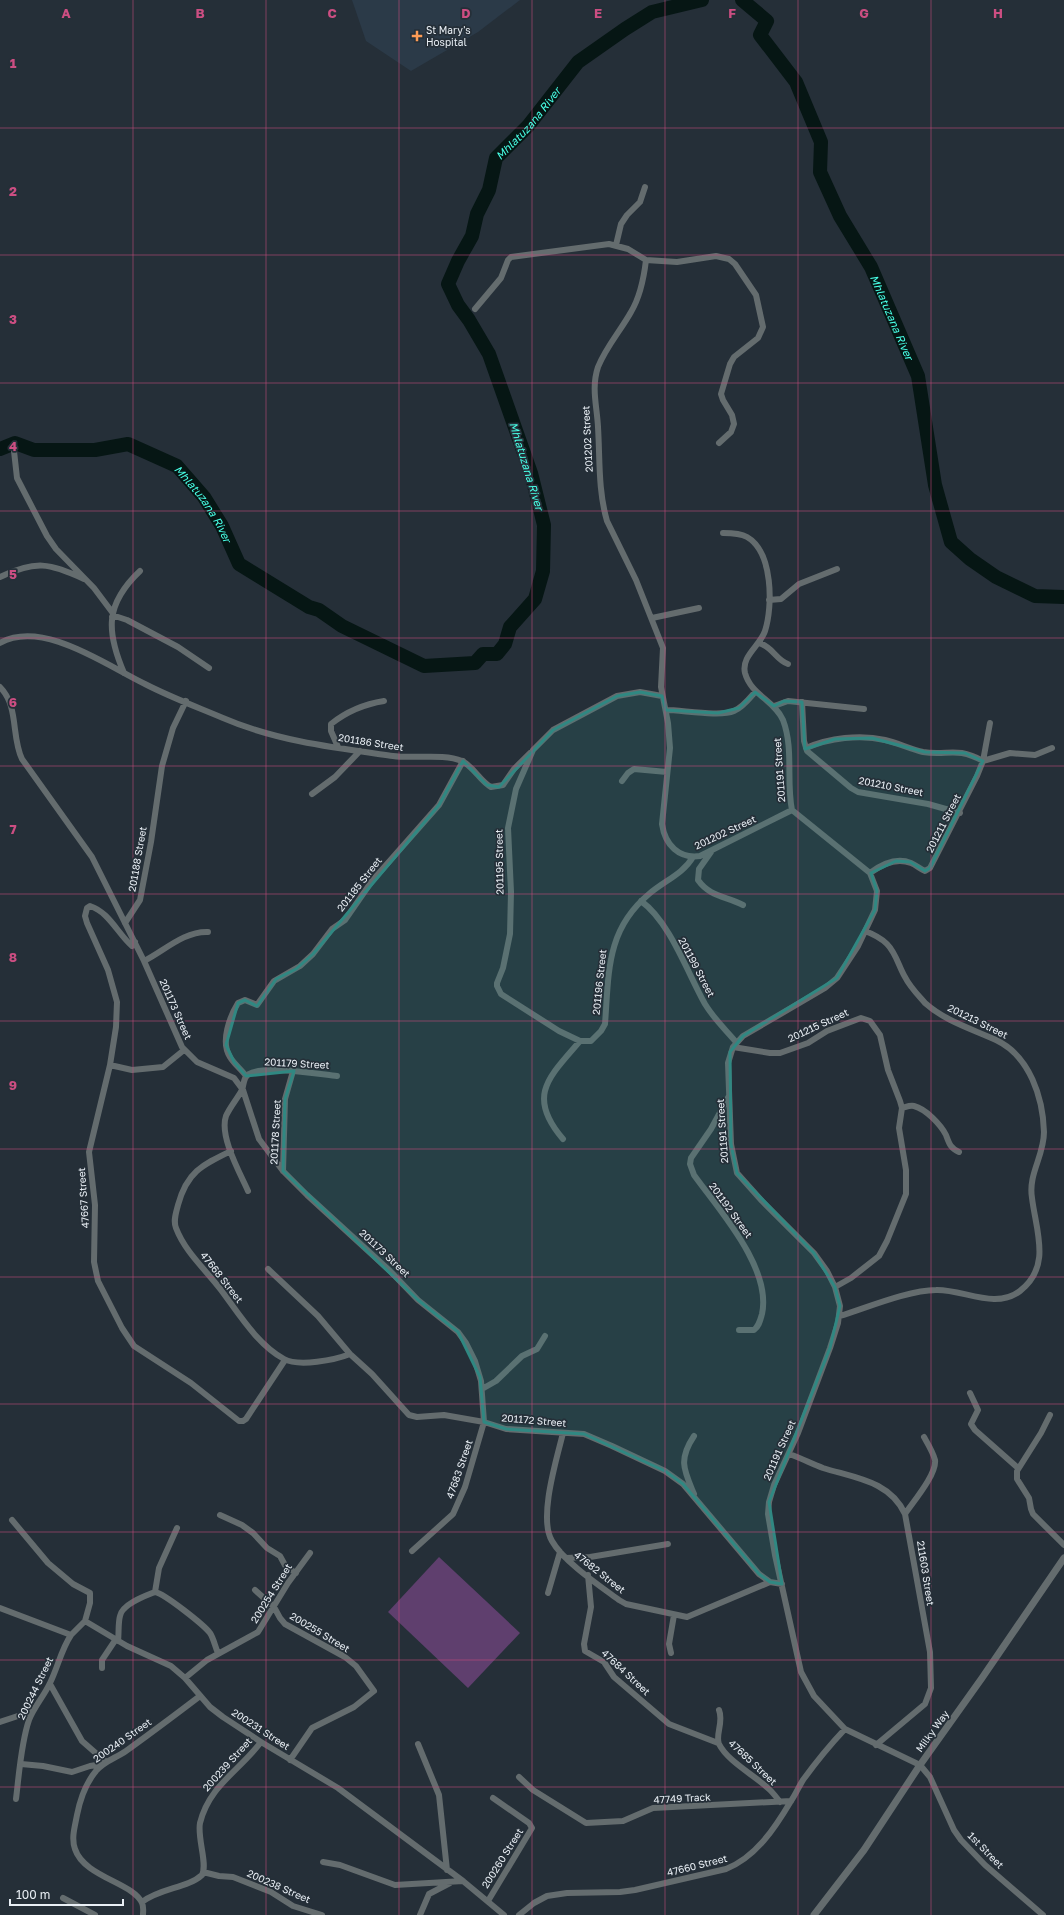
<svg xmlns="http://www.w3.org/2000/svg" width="1064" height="1915" font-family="'Golos Text',sans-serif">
<rect width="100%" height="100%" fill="#252f38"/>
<!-- built -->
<path fill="#2b3a48" d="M 352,0 L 520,0 L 478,32 L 411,71 L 366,41 Z"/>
<!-- pitch -->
<path fill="#5f3f6e" d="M 439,1557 L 520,1633 L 468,1688 L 388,1612 Z"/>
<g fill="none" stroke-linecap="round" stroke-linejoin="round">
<!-- river -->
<g stroke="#061614" stroke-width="14">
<path id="s1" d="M 742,0 L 767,21 L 760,35 L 796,82 L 821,142 L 820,172 L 840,216 L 871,267 L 918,376 L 935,485 L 951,542 L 970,559 L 996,577 L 1035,596 L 1064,597"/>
<path id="s2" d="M 0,449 L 15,443 L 34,450 L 95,450 L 128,444 L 177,466 L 204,497 L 222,526 L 239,564 L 309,607 L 319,610 L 342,626 L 424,666 L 475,663 L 483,654 L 497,654 L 505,644 L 510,627 L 535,599 L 543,571 L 544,525 L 531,473 L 489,354 L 469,320 L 458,305 L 448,284 L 458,261 L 472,236 L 477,214 L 489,190 L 496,158 L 528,126 L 578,62 L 625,29 L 652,12 L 702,0"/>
</g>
<!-- minor -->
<path stroke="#646c6e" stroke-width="6" d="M 616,245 L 621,224 L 627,215 L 640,202 L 645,187
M 646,260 C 644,277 640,297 631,312 C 621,330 606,347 598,367 C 591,388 597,406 598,427 C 600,459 598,490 607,521 L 636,580 L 663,648 L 661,687 L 668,723 L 670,748 L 662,824 C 665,845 679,859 700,856 L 792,810
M 475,309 L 501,278 L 508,260 L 511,257 L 609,244 L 628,249 L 646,260 L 677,262 L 716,256 L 729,259 L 735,264 L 756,295 L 763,327 L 758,338 L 734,357 L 730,364 L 721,394 L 723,400 L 732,415 L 734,424 L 731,432 L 719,443
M 14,451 L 17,478 L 47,536 L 56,549 L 94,588 L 112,612
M 723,533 C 731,533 740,533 747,537 C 773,552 773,606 765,631 C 760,646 741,656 745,673 C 751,695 774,700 783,720 C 794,749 786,781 792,810 L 870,873 L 877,891 L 875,910 L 858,946 L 837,978 L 825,988 L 743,1036 L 733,1047 L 728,1063 L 731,1144 L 737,1173 L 762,1201 L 814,1253 L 827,1271 L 835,1287 L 840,1306 L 838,1323 L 830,1348 L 798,1433 L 774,1485 L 769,1502 L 768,1514 L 775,1555 L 801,1672 L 814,1696 L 845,1729 L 920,1765 L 930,1777 L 954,1830 L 961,1840 L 985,1865 L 1043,1915
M 0,577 C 36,560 49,563 84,579
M 769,600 L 781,599 L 799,584 L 837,569
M 112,617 L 118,617 L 127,620 L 178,647 L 209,668
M 652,618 L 699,608
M 0,643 C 43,619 107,666 145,684 C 170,697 197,707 223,718 C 276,741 336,748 393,756 C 414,759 443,753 462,761 C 474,767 480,781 491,787 L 503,785 L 514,769 L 530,753
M 759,643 C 773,647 776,660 788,664
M 124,673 C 106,631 105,604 140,571
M 0,687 C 19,706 11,736 22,759 L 92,857 L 144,961 L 182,1047 L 197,1062 L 234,1078 L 243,1090 L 259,1139 L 283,1171 L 307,1195 L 390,1271 L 418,1300 L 458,1332 L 466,1343 L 475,1361 L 481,1381 L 484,1422 L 465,1487 L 453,1514 L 412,1551
M 662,696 L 640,692 L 617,696 L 553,730 L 533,750 L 516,789 L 508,828 L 511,892 L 510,934 L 503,968 L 497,983 L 497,986 L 501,994 L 559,1031 L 580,1041 L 591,1041 L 601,1031 L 605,1024 C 609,972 606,930 649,894 C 664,881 683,874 693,857
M 802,702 L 804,741 L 807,751 L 851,788 L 858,792 L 928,804 L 960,813
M 774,706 L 788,701 L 864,709
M 666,710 C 682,710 720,717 734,711 C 743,707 749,699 755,692
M 338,747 L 331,731 L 331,724 C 346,712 365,704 384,701
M 806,748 C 829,738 860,734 885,740 C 898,743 910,749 923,752 C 948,756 956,746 983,761 L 1010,753 L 1035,755 L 1052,748
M 622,781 L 628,773 L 634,769 L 667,772
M 312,794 L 335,777 L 360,751
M 711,852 L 699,869 L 698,880 C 710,897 726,896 743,905
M 870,873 C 882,864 896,857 911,863 C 916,865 920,869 925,871 L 930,868 L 977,776 L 983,761 L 990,723
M 641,901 C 670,922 687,972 705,1004 C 714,1019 726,1030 736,1042
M 125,923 L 140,900 L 151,842 L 162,766 L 173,728 L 186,701
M 135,942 L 132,946 C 118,934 109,912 90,906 L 87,908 L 85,916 L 87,923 L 108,970 L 117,1002 L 116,1027 L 110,1065 L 89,1152 L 95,1205 L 94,1262 L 98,1281 L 122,1328 L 134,1346 L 191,1383 L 239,1421 L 243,1421 L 246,1419 L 285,1360
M 144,961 C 164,951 184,931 208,932
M 733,1047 L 770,1053 L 780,1053 L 808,1043 L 827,1031 L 861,1018 L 870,1021 L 880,1035 L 888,1070 L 900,1101 L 902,1108 L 899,1128 L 906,1170 L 906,1194 L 887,1241 L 879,1256 L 851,1278 L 835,1287
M 110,1065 L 132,1070 L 163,1067 L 184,1050
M 246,1076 C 241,1069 234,1064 230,1057 C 220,1042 230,1016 238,1003 L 245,1000 L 257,1005 L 274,981 L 300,966 L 313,954 L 332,929 L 345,920 L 372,881 L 439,805 L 463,761
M 729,1096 L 711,1129 L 691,1158 L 690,1164 L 694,1175 C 719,1210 772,1268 762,1314 C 760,1321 759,1326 754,1330 L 739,1330
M 902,1108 C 906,1107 910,1105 914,1106 C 926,1109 941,1125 946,1135 C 949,1143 950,1148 959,1152
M 563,1139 C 526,1096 549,1077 580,1041
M 231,1151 C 202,1165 187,1172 178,1205 C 176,1213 173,1221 176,1228 C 185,1252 206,1270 221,1290 C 239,1314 257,1344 284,1359 C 299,1367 335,1360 350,1354
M 283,1171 L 285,1099 L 293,1071
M 248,1191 C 240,1173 219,1136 226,1116 C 230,1107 237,1099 242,1090 C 244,1085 243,1077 249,1074 C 264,1065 318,1074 337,1076
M 268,1269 L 318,1316 L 350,1354 L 372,1374 L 409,1415 L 417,1417 L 444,1415 L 484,1422 L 506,1429 L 584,1434 L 612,1446 L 665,1471 L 683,1484 L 759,1574 L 770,1582 L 782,1584
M 840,1316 C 866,1308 909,1290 936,1290 C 963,1289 995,1310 1020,1291 C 1052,1266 1036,1231 1032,1198 C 1028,1174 1044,1156 1044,1132 C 1043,1098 1030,1056 996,1040 C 972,1029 945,1021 925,1003 C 918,995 910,987 905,977 C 899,967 896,953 887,944 C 881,938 873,934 865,931
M 482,1389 L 496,1381 L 522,1356 L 537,1349 L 545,1336
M 970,1393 L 978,1410 L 971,1424 L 975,1430 L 1018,1468
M 1050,1415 L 1041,1433 L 1017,1471 L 1017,1479 L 1029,1498 L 1031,1509 L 1033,1514 L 1064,1545
M 563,1433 C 557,1458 538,1518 552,1541 C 563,1561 600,1586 619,1600 L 626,1604 L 687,1617 L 770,1582
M 694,1436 C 678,1460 684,1470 694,1494
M 789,1454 C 801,1458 812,1464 823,1468 C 855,1478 890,1481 905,1514 L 930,1652 L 931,1688 L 925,1704 L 876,1745
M 905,1514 C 913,1502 937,1474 935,1460 C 933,1452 928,1444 924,1437
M 220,1515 L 242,1525 L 253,1533 L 267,1548 L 280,1556 L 286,1567 L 296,1573
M 12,1520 L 48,1563 L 73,1584 L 90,1593 L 90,1603 L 85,1621
M 566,1558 L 590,1557 L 668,1544
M 588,1575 L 591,1607 L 584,1644 L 585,1651 L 604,1662 L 614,1677 L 669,1724 L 718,1743
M 255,1590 L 274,1607 L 280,1618 L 285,1624 L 345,1657 L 356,1666 L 374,1691 L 354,1707 L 312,1728 L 290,1760
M 155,1592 L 159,1568 L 177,1528
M 548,1593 L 560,1552
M 0,1608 L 71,1635 L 85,1621 L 127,1646 L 171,1666 L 185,1678 L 210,1707 L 223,1717 L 261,1742 L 338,1788 L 463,1881 L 504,1915
M 118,1641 C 119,1633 118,1623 120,1616 C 122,1604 145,1596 155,1592 C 165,1594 204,1625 210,1633 C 214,1639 215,1647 218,1653
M 671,1653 L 669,1644 L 674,1615
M 102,1668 L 102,1660 L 116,1639
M 185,1678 L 207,1660 L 258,1632 L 288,1583 L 310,1553
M 50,1684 L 82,1741 L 106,1762
M 719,1710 C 724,1722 715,1735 719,1744 C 728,1762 756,1776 770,1790 C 774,1794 777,1798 780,1802
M 0,1722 L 33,1711
M 418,1744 L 439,1795 L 447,1870
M 21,1764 L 43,1766 L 72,1772 L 90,1766 L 103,1764
M 519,1777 L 533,1790 L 586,1823 L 623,1821 L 653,1808 L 791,1801
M 16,1799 C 19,1775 21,1743 29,1720 C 34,1707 44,1696 50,1683 C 58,1667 61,1650 71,1635
M 323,1862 L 340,1865 L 395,1885 L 463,1881
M 203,1872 L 219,1876 L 233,1877 L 271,1892 L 293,1906 L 322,1915
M 63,1898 L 95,1915
M 488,1901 L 532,1828 L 529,1823 L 493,1798
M 142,1902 C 160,1888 188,1888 202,1875 C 208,1864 197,1838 200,1823 C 209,1786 239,1771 261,1742
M 143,1915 C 143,1911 144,1907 142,1903 C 134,1883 84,1877 75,1849 C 71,1838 75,1826 77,1815 C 80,1800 85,1784 96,1771 C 104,1761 116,1758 126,1751 C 151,1733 175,1715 200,1696
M 420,1915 L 429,1894 L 450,1883
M 519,1915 L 534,1903 L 547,1896 L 567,1893 L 620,1892 L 635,1890 L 726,1869 C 756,1857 775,1828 791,1801 C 796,1794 799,1786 803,1780 C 816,1762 830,1745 845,1729"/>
<!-- tertiary -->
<path stroke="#646c6e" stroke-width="7" d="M 814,1915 L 864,1850 L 920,1765 L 982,1678 L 1064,1558"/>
</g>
<!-- marked area -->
<path fill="#308882" fill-opacity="0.2" stroke="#308882" stroke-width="3" stroke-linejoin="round" d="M 640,692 L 662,696 L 666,710 L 718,713 L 739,708 L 755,692 L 774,706 L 784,701 L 802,702 L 805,749 L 835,739 L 872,738 L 925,752 L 965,753 L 983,761 L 930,868 L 925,871 L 910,862 L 896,861 L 871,873 L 877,891 L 875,910 L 837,978 L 743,1036 L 730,1052 L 731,1144 L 737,1173 L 814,1253 L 835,1287 L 840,1306 L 830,1348 L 769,1502 L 782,1584 L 770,1582 L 759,1574 L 683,1484 L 665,1471 L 584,1434 L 506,1429 L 484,1422 L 480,1377 L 458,1332 L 418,1300 L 283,1171 L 285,1099 L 294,1071 L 246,1076 L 234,1062 L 226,1045 L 238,1003 L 245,1000 L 257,1006 L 276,979 L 296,969 L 313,954 L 439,805 L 463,761 L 487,785 L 499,787 L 553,730 L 617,696 Z"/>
<!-- grid -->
<path fill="none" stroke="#cc4e82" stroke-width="1" stroke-opacity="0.55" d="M 133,0 L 133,1915M 266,0 L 266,1915M 399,0 L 399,1915M 532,0 L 532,1915M 665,0 L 665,1915M 798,0 L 798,1915M 931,0 L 931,1915M 0,128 L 1064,128M 0,255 L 1064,255M 0,383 L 1064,383M 0,511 L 1064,511M 0,638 L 1064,638M 0,766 L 1064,766M 0,894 L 1064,894M 0,1021 L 1064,1021M 0,1149 L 1064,1149M 0,1277 L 1064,1277M 0,1404 L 1064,1404M 0,1532 L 1064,1532M 0,1660 L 1064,1660M 0,1787 L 1064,1787"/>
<!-- markers -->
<path fill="#fd9c56" stroke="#252f38" stroke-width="1.5" d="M415 30h4v4h4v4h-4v4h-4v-4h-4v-4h4z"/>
<g text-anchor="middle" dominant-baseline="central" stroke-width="3.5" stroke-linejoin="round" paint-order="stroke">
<!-- poi labels -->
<g font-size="10" fill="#e9eff5" stroke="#252f38" text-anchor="start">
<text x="426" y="30">St Mary's<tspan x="426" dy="12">Hospital</tspan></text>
</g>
<!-- street labels -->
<g font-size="10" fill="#e9eff5" stroke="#252f38">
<text transform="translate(587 439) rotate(-93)">201202 Street</text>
<text transform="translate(371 742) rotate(9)">201186 Street</text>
<text transform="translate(779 770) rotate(-94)">201191 Street</text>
<text transform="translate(891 786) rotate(11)">201210 Street</text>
<text transform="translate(943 823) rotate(-63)">201211 Street</text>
<text transform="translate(725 832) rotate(-25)">201202 Street</text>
<text transform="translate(137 859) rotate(-80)">201188 Street</text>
<text transform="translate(499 862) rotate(-91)">201195 Street</text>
<text transform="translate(359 884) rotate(-52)">201185 Street</text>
<text transform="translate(697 967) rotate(62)">201199 Street</text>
<text transform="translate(599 982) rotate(-84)">201196 Street</text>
<text transform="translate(176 1009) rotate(66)">201173 Street</text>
<text transform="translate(978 1021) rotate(26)">201213 Street</text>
<text transform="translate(818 1025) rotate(-25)">201215 Street</text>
<text transform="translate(297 1063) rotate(3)">201179 Street</text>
<text transform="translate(722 1131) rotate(-94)">201191 Street</text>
<text transform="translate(275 1132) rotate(-87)">201178 Street</text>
<text transform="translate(83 1198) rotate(-94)">47667 Street</text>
<text transform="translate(731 1210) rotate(54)">201192 Street</text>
<text transform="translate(385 1253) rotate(43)">201173 Street</text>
<text transform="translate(222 1277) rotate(52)">47668 Street</text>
<text transform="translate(534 1420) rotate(5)">201172 Street</text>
<text transform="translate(779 1450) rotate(-66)">201191 Street</text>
<text transform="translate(459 1469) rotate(-71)">47683 Street</text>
<text transform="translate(600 1572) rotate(38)">47682 Street</text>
<text transform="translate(926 1573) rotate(81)">211603 Street</text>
<text transform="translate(271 1593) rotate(-58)">200254 Street</text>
<text transform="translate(320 1632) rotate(31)">200255 Street</text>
<text transform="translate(626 1672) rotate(43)">47684 Street</text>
<text transform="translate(35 1688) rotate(-64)">200244 Street</text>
<text transform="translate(261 1729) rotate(33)">200231 Street</text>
<text transform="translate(932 1731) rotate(-54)">Milky Way</text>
<text transform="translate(122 1740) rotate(-35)">200240 Street</text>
<text transform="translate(753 1762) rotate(43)">47685 Street</text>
<text transform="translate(227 1764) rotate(-48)">200239 Street</text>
<text transform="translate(682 1798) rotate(-3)">47749 Track</text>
<text transform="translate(986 1850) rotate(46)">1st Street</text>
<text transform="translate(502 1858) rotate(-58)">200260 Street</text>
<text transform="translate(697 1865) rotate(-14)">47660 Street</text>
<text transform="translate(279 1886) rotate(24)">200238 Street</text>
</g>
<!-- water labels -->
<g font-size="11" font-style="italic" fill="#48ffe6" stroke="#252f38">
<text stroke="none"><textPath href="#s2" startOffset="1178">Mhlatuzana River</textPath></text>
<text stroke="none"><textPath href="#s1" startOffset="365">Mhlatuzana River</textPath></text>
<text transform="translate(527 466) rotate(73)">Mhlatuzana River</text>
<text stroke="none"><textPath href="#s2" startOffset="231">Mhlatuzana River</textPath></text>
</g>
</g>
<g font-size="13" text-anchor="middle" font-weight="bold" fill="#cc4e82" stroke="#252f38" stroke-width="3.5" stroke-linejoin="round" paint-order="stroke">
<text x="66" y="18">A</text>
<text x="200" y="18">B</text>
<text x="332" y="18">C</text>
<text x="466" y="18">D</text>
<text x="598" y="18">E</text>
<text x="732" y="18">F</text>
<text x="864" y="18">G</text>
<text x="998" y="18">H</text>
<text x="13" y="68">1</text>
<text x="13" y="196">2</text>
<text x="13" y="324">3</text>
<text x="13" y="451">4</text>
<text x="13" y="579">5</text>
<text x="13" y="707">6</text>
<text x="13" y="834">7</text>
<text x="13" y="962">8</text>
<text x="13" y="1090">9</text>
</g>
<!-- scale -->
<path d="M10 1899v6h113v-6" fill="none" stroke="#e9eff5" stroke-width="2"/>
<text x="16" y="1899" font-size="12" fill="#e9eff5" stroke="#252f38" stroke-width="3" paint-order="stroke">100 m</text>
</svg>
